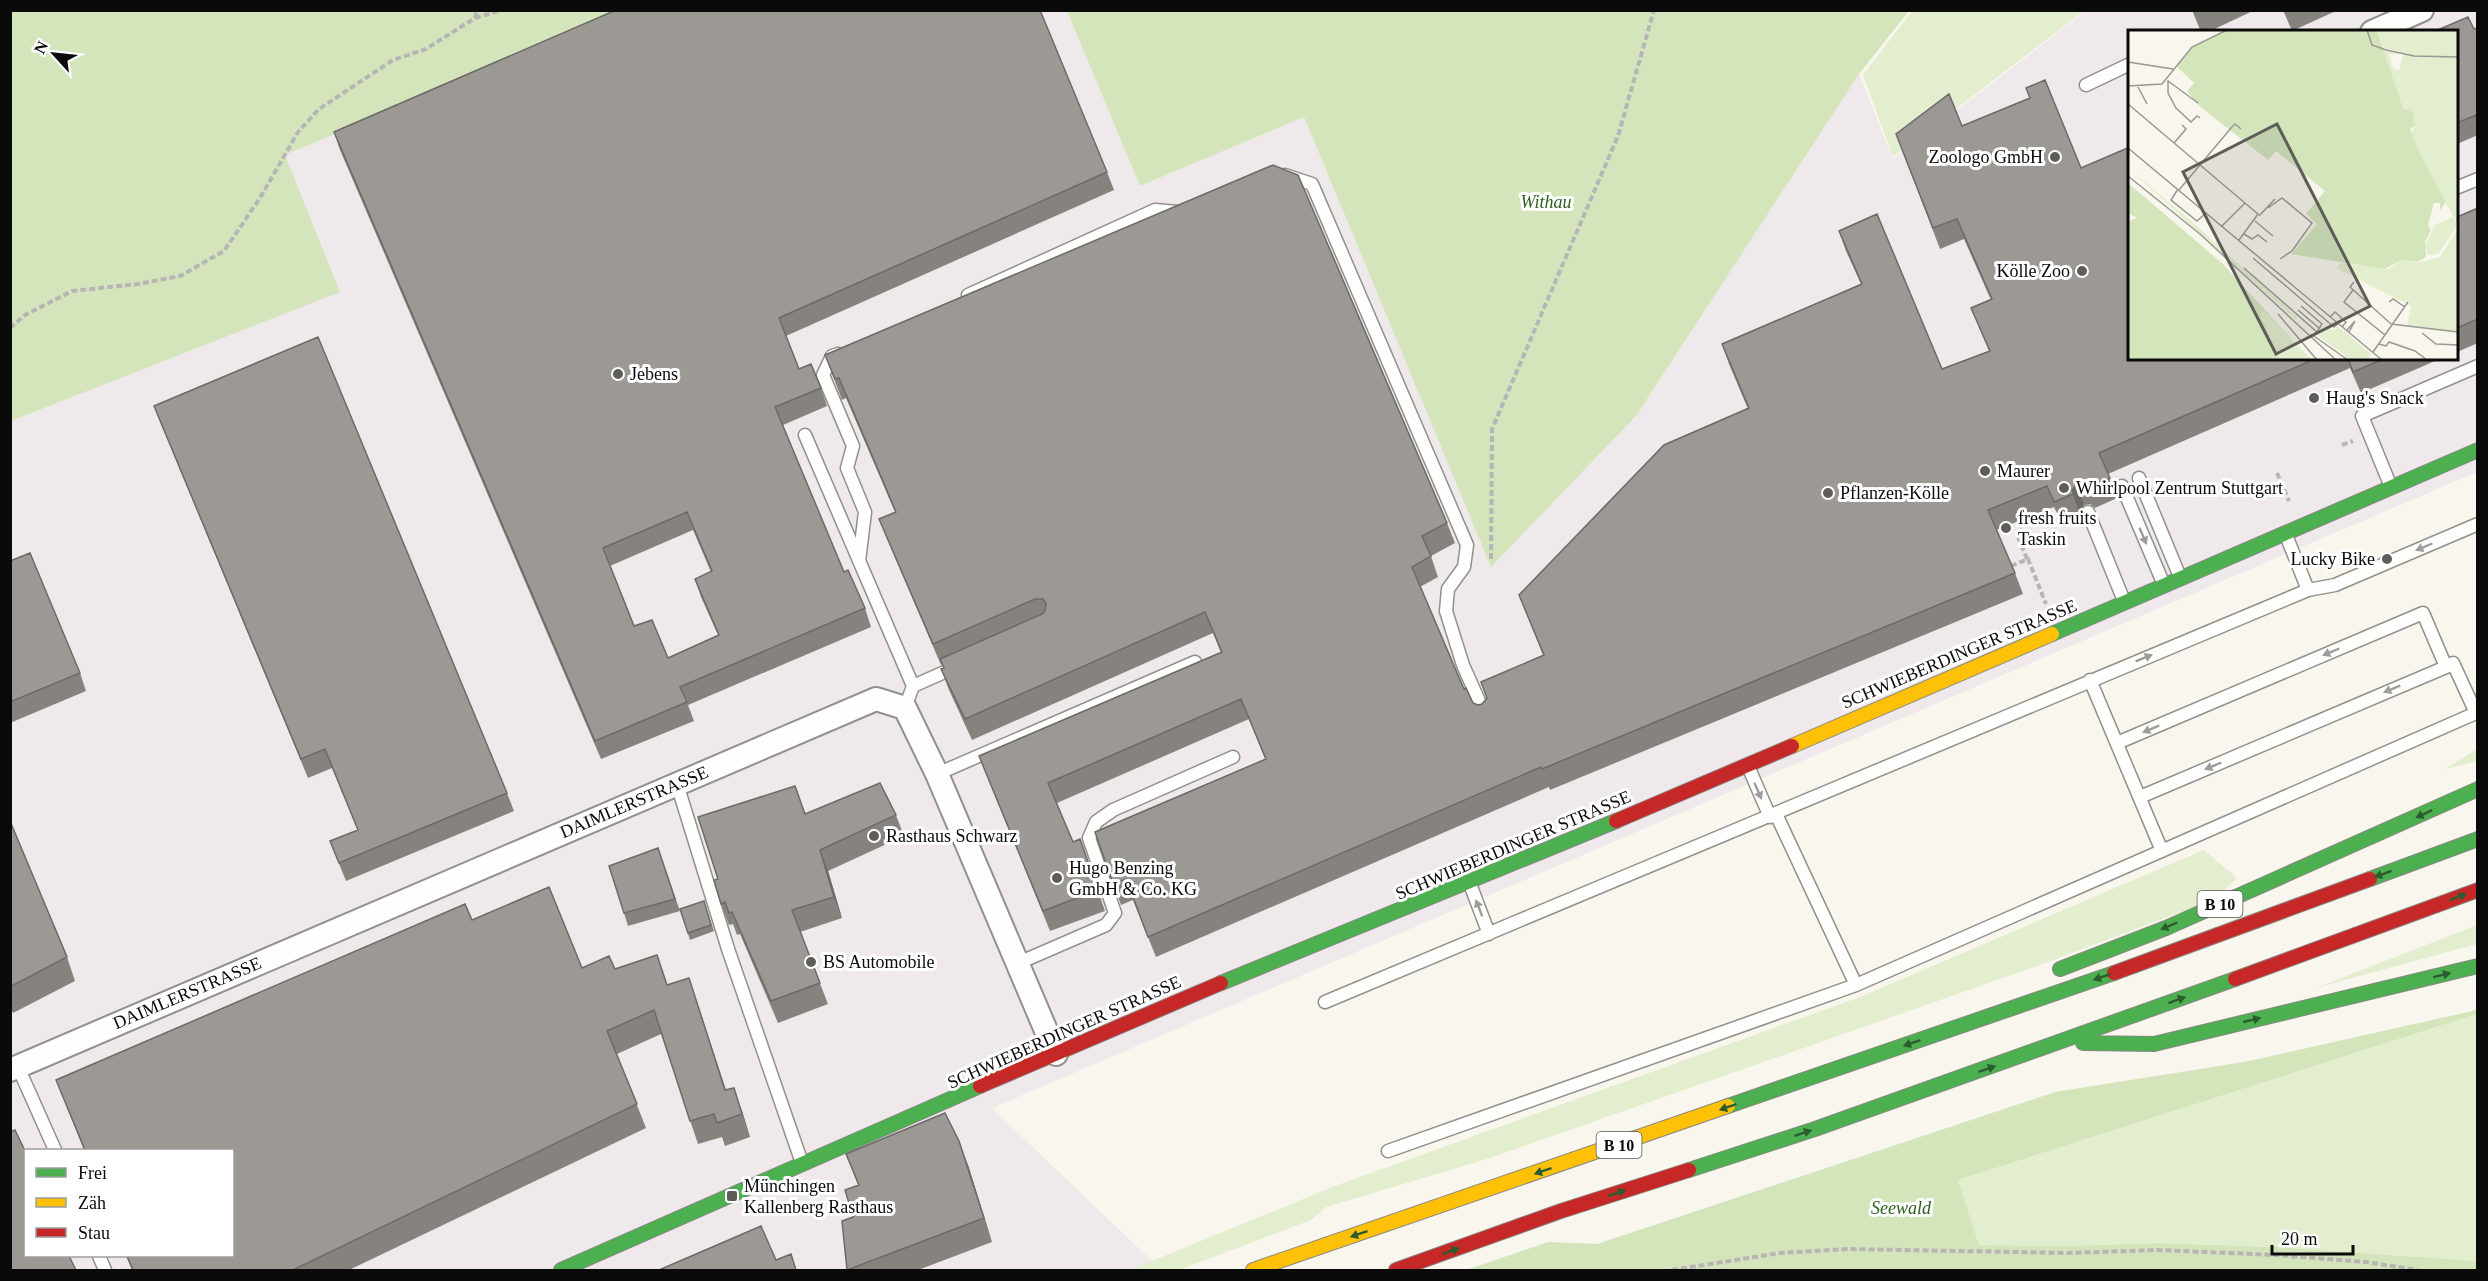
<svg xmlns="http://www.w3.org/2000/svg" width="2488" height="1281" font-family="'Times New Roman',serif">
<rect width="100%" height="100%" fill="#f9f6ed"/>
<!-- industrial -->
<path fill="#f0e9eb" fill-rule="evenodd" d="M 627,11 L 1067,11 L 1140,186 L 1304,117 L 1491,566 L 1636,416 L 1859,74 L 1893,159 L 2086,11 L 2477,11 L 2477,472 L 992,1108 L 1153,1262 L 1130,1270 L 11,1270 L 11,421 L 339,292 L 285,155 ZM 2130,32 L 2456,32 L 2456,358 L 2130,358 ZM 26,1150 L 232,1150 L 232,1256 L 26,1256 Z"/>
<!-- green -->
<path fill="#e3eece" d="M 1912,11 L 2084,11 L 1893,157 L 1863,75 Z
M 2477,749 L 2477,761 L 2445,769 Z
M 2204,850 L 2237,878 L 2213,900 L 2040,965 L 1490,1158 L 1326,1207 L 1311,1220 L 1179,1270 L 1130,1270 L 1335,1186 L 1860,997 Z
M 2477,925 L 2477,944 L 2316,988 Z
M 2477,1014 L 2477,1261 L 2276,1247 L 2157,1243 L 2067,1246 L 1979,1245 L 1958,1180 Z"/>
<!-- forest -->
<path fill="#d4e5bc" d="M 11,11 L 627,11 L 285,155 L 340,292 L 11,421 Z
M 1067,11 L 1909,11 L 1859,74 L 1636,416 L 1491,567 L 1304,117 L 1140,186 Z
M 2477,1010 L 2477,1014 L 1958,1180 L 1979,1245 L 2067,1246 L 2157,1243 L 2276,1247 L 2477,1261 L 2477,1270 L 1466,1270 L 1548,1242 L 1597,1244 L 2055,1092 L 2244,1062 Z"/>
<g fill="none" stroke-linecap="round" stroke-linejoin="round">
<!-- lane casing -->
<g stroke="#92908c" stroke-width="15">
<path id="lane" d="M 2086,85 L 2130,64
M 1285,175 L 1312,184 L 1467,545 L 1464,567 L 1448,589 L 1446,611 L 1463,665 L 1486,717
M 2456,188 L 2478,179
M 968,295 L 1155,210 L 1178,212
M 838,354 L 832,356 L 823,375 L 853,446 L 847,468 L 865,512 L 859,561
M 805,435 L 913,686 L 905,708
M 2139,478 L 2180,577
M 2122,486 L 2164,585
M 2391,487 L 2362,416 L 2478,366
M 2088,512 L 2124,601
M 2286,535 L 2308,590
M 2090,680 L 2162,851
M 913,686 L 956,667
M 1748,766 L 1770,817
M 937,774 L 1195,662
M 677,784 L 728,949 L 802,1163
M 2140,797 L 2446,667
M 1776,814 L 1856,985
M 1470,884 L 1489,934
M 1016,964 L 1106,925 L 1115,913 L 1089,838 L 1096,822 L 1113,810 L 1233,757
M 1325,1002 C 1653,865 1980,725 2308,590 L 2335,585 L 2478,524
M 18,1067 L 55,1150
M 1388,1151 L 1856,985 L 2476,713 L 2453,663 L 2446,667 L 2423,613 L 2117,743
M 99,1256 L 105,1270"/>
</g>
<!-- street casing -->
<g stroke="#92908c" stroke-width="26">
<path id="street" d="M 2372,32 L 2422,10
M 10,1070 L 876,699 L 905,708 L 937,774 L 1056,1054"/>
</g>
<!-- fast casing -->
<g stroke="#888783" stroke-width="16">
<path id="fast" d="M 2052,634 L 2478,450
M 2370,879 L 2478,839
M 2060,969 L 2166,928 L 2478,789
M 1221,983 L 1616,821
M 2083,1043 L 2154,1044 L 2478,966
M 1728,1106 L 2114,973
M 1689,1170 L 1815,1129 L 2235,979
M 561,1270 L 980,1086"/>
</g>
<!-- slow casing -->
<g stroke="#888783" stroke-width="16">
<path id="slow" d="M 1792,746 L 2052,634
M 1253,1270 L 1728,1106"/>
</g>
<!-- jam casing -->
<g stroke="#888783" stroke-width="16">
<path id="jam" d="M 1616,821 L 1792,746
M 2114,973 L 2370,879
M 2235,979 L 2478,890
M 980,1086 L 1221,983
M 1396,1270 L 1561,1211 L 1689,1170"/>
</g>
<!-- path -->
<path stroke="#b7b6b5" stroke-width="4" stroke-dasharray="6 3" stroke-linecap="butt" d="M 475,18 L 502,10
M 10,328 L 25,315 L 72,291 L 138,284 L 180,276 L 224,251 L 260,198 L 298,132 L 319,109 L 393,60 L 426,49 L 475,18 L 477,10
M 2342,445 L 2353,441
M 2277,473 L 2289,501
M 1491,559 L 1492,429 L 1618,136 L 1654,10
M 2027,559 L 2018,537 L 2032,512
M 2011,566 L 2028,559 L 2046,604
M 1672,1270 L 1780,1253 L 1848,1249 L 2067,1253 L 2158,1250 L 2276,1255 L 2366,1262 L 2418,1270"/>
<!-- lane -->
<use href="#lane" stroke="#fefefc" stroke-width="12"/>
<!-- street -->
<use href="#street" stroke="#fefefc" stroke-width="22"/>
<!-- fast -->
<use href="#fast" stroke="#4caf50" stroke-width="14"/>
<!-- slow -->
<use href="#slow" stroke="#ffc107" stroke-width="14"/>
<!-- jam -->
<use href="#jam" stroke="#c62828" stroke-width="14"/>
</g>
<!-- wall -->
<path fill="#86837f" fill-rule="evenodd" d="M 2192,10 L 2255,10 L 2208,32 L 2201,32 Z
M 2283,10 L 2338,10 L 2292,31 Z
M 2478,28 L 2478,135 L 2457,144 L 2457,32 L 2474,29 Z
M 1962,126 L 2130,358 L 2442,358 L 2361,393 L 2350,368 L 2108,474 L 2117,498 L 2095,508 L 2090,504 L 2084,505 L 2080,510 L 2080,515 L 2062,523 L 2054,507 L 1996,530 L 2015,573 L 2023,594 L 1550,790 L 1549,787 L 1156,957 L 1133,900 L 1121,905 L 1095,832 L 1265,759 L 1249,719 L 1057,803 L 1073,842 L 1080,839 L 1105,911 L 1050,931 L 979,756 L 1221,653 L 1213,633 L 972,740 L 949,690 L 941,669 L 943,668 L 942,664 L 941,665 L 887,539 L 879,519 L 895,512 L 846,398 L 842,400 L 825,355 L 1447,523 L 1455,543 L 1431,556 L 1438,577 L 1420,587 L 1464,689 L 1473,703 L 1478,705 L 1482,704 L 1543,655 L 1519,595 L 1748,409 L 1729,364 L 1722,344 L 1861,284 L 1846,251 L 1839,231 L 1942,369 L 1989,351 L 1971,308 L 1991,300 L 1964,239 L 1940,249 L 1904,155 Z
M 334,132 L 1107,172 L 1114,190 L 786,336 L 799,369 L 821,388 L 827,406 L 783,425 L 844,572 L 865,608 L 871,627 L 688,705 L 694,721 L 601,759 L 340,150 ZM 693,530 L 711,572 L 695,579 L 701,597 L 718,635 L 668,658 L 634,626 L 610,566 Z
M 2478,208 L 2478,343 L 2457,352 L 2457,217 Z
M 154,406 L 507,793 L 514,811 L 346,881 L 330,841 L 358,830 L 332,768 L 308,778 L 161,424 Z
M 10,561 L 80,673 L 86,691 L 10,723 Z
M 806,814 L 896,815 L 904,836 L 828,871 L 842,918 L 800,932 L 828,1004 L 778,1023 L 740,934 L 737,935 L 733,924 L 729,925 L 721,904 L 718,879 Z
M 10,821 L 67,957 L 75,981 L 13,1013 L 10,1006 Z
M 658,848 L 680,911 L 628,926 L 624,913 Z
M 704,901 L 714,931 L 690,940 L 680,909 Z
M 472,920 L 582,968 L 615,969 L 667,985 L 697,1002 L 726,1090 L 742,1111 L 750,1137 L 725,1146 L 722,1137 L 698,1144 L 661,1034 L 617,1054 L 646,1128 L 349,1270 L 132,1270 L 126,1256 L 232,1256 L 232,1150 L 84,1150 L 56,1080 Z
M 846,1154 L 968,1165 L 992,1242 L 918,1270 L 847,1270 L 858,1185 Z"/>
<!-- shaded-wall -->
<path fill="#6d6a68" d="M 2077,484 L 2084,505 L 2080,510 L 2080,515 L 2073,494 L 2072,490 Z
M 820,850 L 828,871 L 842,918 L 834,897 Z
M 689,978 L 697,1002 L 733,1113 L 725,1090 Z
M 734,1088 L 742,1111 L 750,1137 L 742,1114 Z
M 959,1141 L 968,1165 L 992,1242 L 984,1218 Z"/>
<!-- building -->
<path fill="#9c9894" stroke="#6d6a68" stroke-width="1.5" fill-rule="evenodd" d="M 616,10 L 1040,10 L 1107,172 L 779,318 L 799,369 L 811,364 L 821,388 L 775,407 L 844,572 L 848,570 L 865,608 L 680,687 L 687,702 L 595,741 L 334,132 ZM 687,512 L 712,571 L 695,579 L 719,635 L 668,658 L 652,620 L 634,626 L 603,548 Z
M 2468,17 L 2474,29 L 2478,28 L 2478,120 L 2476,115 L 2457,123 L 2457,32 L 2433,32 Z
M 2045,80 L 2081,168 L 2130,147 L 2130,358 L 2317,358 L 2099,453 L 2110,478 L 2088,488 L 2082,483 L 2077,484 L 2072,490 L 2073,494 L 2054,502 L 2047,486 L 1988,510 L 2015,573 L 1542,769 L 1541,767 L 1148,937 L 1126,879 L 1113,884 L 1095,832 L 1266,759 L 1241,699 L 1048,783 L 1073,842 L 1080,839 L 1098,890 L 1043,911 L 979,756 L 1222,652 L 1205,612 L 965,719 L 941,669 L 944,668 L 940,659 L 1042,614 L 1045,611 L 1046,604 L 1043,599 L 1035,599 L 933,644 L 879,519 L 896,512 L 839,378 L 835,379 L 825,355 L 1273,165 L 1298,175 L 1447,523 L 1422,536 L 1431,556 L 1412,567 L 1464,689 L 1466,688 L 1473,703 L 1478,705 L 1482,704 L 1487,698 L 1481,682 L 1544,655 L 1519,595 L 1664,445 L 1749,408 L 1722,344 L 1862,284 L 1839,231 L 1877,214 L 1942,369 L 1990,351 L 1971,308 L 1992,299 L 1957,219 L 1933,228 L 1896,134 L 1949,94 L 1962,126 L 2030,98 L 2026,88 Z
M 2478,208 L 2478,319 L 2457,328 L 2457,217 Z
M 318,337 L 507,793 L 339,863 L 330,841 L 358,830 L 325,749 L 301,759 L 154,406 Z
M 2348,358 L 2386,358 L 2353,372 Z
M 30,553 L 80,673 L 10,702 L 10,561 Z
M 880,783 L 896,815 L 820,850 L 834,897 L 792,910 L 820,983 L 771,1001 L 732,912 L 729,913 L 725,902 L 721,904 L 714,880 L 718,879 L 698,817 L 795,786 L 805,814 Z
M 10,821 L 67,957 L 10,987 Z
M 658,848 L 675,899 L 624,913 L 609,866 Z
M 549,887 L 582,968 L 609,956 L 615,969 L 657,955 L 667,985 L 689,978 L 725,1090 L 734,1088 L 742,1114 L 717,1123 L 714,1114 L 690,1121 L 654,1010 L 607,1031 L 637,1104 L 293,1270 L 133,1270 L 127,1256 L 232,1256 L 232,1150 L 85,1150 L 56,1080 L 465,904 L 472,920 Z
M 704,901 L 711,925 L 688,933 L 680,909 Z
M 945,1113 L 959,1141 L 984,1218 L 847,1270 L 842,1221 L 853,1217 L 845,1190 L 859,1185 L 846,1154 Z
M 15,1130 L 26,1153 L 26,1256 L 69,1256 L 76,1270 L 10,1270 L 10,1132 Z
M 761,1226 L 776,1260 L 791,1254 L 796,1270 L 659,1270 Z"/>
<!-- one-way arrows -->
<defs><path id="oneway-solid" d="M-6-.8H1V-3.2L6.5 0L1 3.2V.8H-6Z" transform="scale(1.5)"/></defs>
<g fill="#9c9c9b">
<use href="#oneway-solid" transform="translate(2143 536) rotate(67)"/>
<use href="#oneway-solid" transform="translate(2424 547) rotate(157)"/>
<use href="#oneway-solid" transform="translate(2331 652) rotate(157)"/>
<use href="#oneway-solid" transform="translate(2144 658) rotate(-22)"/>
<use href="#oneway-solid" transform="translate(2392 689) rotate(157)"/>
<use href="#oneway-solid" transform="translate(2151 729) rotate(157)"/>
<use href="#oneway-solid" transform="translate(2213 766) rotate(157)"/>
<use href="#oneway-solid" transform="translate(1758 791) rotate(66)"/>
<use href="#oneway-solid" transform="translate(1479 908) rotate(-111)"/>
</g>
<g fill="#2b5c2d">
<use href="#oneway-solid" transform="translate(2424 814) rotate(155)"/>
<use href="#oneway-solid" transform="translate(2383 874) rotate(160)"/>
<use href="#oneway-solid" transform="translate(2458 897) rotate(-20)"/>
<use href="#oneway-solid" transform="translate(2169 926) rotate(157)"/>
<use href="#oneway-solid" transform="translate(2442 975) rotate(-14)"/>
<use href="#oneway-solid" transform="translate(2102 977) rotate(161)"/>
<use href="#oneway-solid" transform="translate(2177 1000) rotate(-20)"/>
<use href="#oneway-solid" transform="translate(2252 1020) rotate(-13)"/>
<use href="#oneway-solid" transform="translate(1912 1043) rotate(161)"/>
<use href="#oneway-solid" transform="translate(1987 1069) rotate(-19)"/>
<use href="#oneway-solid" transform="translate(1728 1107) rotate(161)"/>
<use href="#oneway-solid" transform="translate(1803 1133) rotate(-18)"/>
<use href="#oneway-solid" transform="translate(1543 1171) rotate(161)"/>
<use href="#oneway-solid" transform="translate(1617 1193) rotate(-18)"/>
<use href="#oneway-solid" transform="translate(1359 1234) rotate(161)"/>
<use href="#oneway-solid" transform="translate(1451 1251) rotate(-20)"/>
</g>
<!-- markers -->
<g fill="#5e5d59" stroke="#fff" stroke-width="2">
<circle cx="2055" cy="157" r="6"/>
<circle cx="2082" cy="271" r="6"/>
<circle cx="618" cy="374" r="6"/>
<circle cx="2314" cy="398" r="6"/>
<circle cx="1985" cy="471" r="6"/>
<circle cx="2064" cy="488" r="6"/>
<circle cx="1828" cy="493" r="6"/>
<circle cx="2006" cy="528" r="6"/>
<circle cx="2387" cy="559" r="6"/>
<circle cx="874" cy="836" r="6"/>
<circle cx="1057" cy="878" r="6"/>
<circle cx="811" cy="962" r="6"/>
<rect x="726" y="1190" width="12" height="12" rx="3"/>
</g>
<g text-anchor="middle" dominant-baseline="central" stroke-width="6" stroke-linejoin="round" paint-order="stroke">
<!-- shield labels -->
<g fill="#fff" stroke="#545454" stroke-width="1.5">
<rect x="2197.5" y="891" width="45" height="26" rx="4.5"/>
<rect x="1596.5" y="1132" width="45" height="26" rx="4.5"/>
</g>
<g font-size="16" font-weight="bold" fill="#0a0a0a">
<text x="2220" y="904">B 10</text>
<text x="1619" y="1145">B 10</text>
</g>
<!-- poi labels -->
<g font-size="18" fill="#0a0a0a" stroke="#fff" text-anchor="start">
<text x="2043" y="157" text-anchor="end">Zoologo GmbH</text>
<text x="2070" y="271" text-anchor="end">Kölle Zoo</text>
<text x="630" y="374">Jebens</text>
<text x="2326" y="398">Haug's Snack</text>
<text x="1997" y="471">Maurer</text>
<text x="2076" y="488">Whirlpool Zentrum Stuttgart</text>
<text x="1840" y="493">Pflanzen-Kölle</text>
<text x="2018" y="518">fresh fruits<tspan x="2018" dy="21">Taskin</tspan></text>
<text x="2375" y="559" text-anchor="end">Lucky Bike</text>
<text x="886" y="836">Rasthaus Schwarz</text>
<text x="1069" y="868">Hugo Benzing<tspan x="1069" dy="21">GmbH &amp; Co. KG</tspan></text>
<text x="823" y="962">BS Automobile</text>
<text x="744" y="1186">Münchingen<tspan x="744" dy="21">Kallenberg Rasthaus</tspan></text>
</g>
<!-- park labels -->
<g font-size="18" font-style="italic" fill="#2e5f1e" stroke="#fff">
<text x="1546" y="202">Withau</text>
<text x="1901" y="1208">Seewald</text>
</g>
<!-- street labels -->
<g font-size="18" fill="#0a0a0a" stroke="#fff">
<text transform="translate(1959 654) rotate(-23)">SCHWIEBERDINGER STRASSE</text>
<text transform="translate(634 802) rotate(-23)">DAIMLERSTRASSE</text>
<text transform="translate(1513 845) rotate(-23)">SCHWIEBERDINGER STRASSE</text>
<text transform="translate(187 993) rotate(-23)">DAIMLERSTRASSE</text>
<text transform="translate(1064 1032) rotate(-24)">SCHWIEBERDINGER STRASSE</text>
</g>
</g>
<!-- overview -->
<g transform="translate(2128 30)">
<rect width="330" height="330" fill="#f9f6ed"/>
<path d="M 249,0 L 330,0 L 330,195 L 291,122 L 283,103 L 287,96 L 285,82 L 275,78 L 256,21 L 273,25 L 261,24 L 265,38 L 271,40 L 276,23 L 256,18 ZM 0,138 L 69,196 L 169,287 L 168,290 ZM 325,187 L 329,196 L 310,224 L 300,225 L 297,216 L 307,195 ZM 330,199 L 330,302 L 279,296 L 283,276 L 208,238 L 213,233 L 261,239 L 274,230 L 290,233 L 312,227 ZM 136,281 L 183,329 L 184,330 L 152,330 L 132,285 ZM 200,296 L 205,301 L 210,296 L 243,324 L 239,330 L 223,330 L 184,301 L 191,305 Z" fill="#e3eece"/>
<path d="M 99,0 L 249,0 L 275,78 L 285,82 L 287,96 L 282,99 L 291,122 L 318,172 L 312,180 L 312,173 L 306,173 L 300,195 L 303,200 L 297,212 L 298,227 L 290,232 L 274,230 L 256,239 L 163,224 L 189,194 L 178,184 L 197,161 L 148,121 L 140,130 L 70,75 L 59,61 L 66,53 L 48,36 L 64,17 ZM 0,153 L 94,233 L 170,316 L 136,281 L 132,285 L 152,330 L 0,330 L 0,191 L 9,188 L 0,183 Z" fill="#d4e5bc"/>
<path fill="none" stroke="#999892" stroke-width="1.5" d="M 18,0 L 49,0M 239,0 L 244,15 L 258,20 L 286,26 L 330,27M 0,32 L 45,39M 40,50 L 40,63 L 48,78 L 63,92 L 69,86 L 72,88M 40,51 L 70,73M 0,56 L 34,54 L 64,17 L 99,0M 10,57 L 19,74M 0,74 L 130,184 L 111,210M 46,113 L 58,99 L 54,95M 0,118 L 254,330M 0,146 L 72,204 L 208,330M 50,159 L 43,170 L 69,191 L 78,183M 51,160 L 103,98 L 107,94 L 113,99M 140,178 L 154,168 L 184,193 L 164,221 L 152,229M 131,186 L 147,169M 127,191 L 145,206M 94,196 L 117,173M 116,204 L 124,209 L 130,205 L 139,212M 125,228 L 206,297 L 210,294M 116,238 L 189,302 L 194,294 L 173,276M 226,252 L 222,257 L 263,294M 225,260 L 216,272 L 257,305M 261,272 L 265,269 L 277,277M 170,280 L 191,298M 150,284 L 189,330M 202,287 L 207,282 L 218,292 L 214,297M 263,294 L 330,302M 219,300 L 227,291 L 221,302M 294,303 L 308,314 L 330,315M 183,304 L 220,330M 251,314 L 258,316 L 261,312 L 287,321 L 299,330M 245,322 L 280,272"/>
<path fill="#5e5d59" fill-opacity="0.15" stroke="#5e5d59" stroke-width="3" d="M 149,94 L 242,276 L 148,324 L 55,142 Z"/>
<rect width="330" height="330" fill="none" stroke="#0a0a0a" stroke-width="3"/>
</g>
<!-- border -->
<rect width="2488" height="1281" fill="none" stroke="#0a0a0a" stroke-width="24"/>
<!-- legend -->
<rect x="24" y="1149" width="210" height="108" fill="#ffffff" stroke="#9d9d9d" stroke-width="1.5"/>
<rect x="36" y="1168" width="30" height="9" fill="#4caf50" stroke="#9d9d9d" stroke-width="1.5"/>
<text x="78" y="1179" font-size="18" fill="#0a0a0a">Frei</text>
<rect x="36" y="1198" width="30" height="9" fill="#ffc107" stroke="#9d9d9d" stroke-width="1.5"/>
<text x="78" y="1209" font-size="18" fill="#0a0a0a">Zäh</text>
<rect x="36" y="1228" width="30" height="9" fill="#c62828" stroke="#9d9d9d" stroke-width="1.5"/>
<text x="78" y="1239" font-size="18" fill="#0a0a0a">Stau</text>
<!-- north arrow -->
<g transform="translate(54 54) rotate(297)" stroke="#ffffff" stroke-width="4.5" paint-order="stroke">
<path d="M0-4.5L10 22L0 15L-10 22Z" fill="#0a0a0a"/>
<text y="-9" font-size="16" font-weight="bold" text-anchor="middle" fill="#0a0a0a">N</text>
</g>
<!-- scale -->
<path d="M2272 1245v9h81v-9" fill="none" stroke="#0a0a0a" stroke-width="3"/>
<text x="2281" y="1245" font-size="18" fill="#0a0a0a" stroke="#ffffff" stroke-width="4.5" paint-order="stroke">20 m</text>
</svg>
